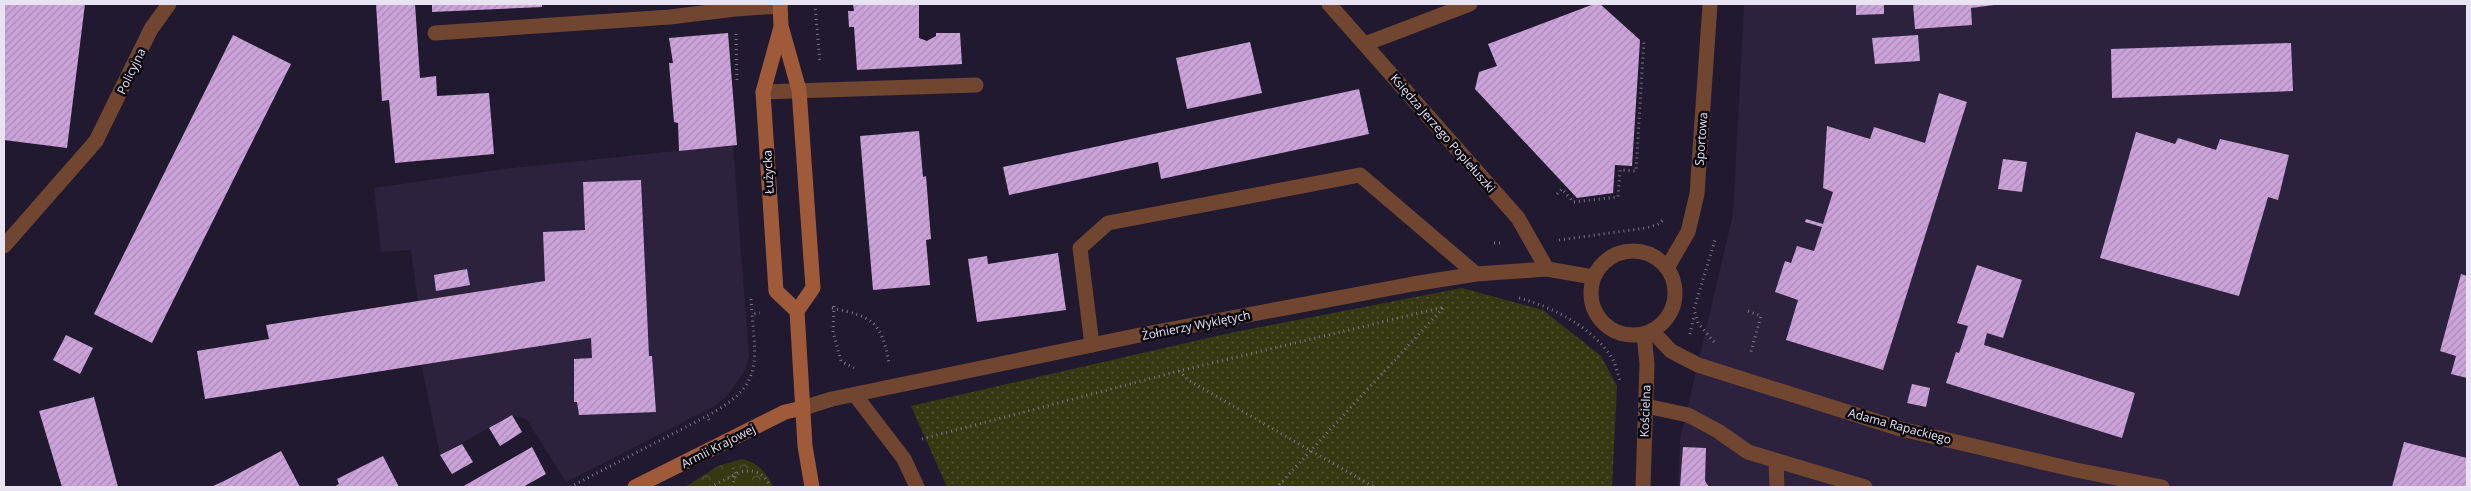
<svg xmlns="http://www.w3.org/2000/svg" width="2471" height="491" font-family="'Open Sans',sans-serif">
<defs>
<pattern id="grass-dots" width="8" height="8" patternUnits="userSpaceOnUse" patternTransform="scale(1.25)"><rect width="8" height="8" fill="#363811"/><path d="M2 2h.1M6 6h.1" fill="none" stroke="#535534" stroke-width="1.8" stroke-linecap="round"/></pattern>
<pattern id="forest-crowns" width="20" height="18" patternUnits="userSpaceOnUse" patternTransform="scale(1.25)"><rect width="20" height="18" fill="#363811"/><path d="M2 6a3 3 0 1 1 6 0M12 15a3 3 0 1 1 6 0" fill="none" stroke="#535534"/></pattern>
<pattern id="building-hatch" width="6" height="6" patternUnits="userSpaceOnUse" patternTransform="scale(1.25)"><rect width="6" height="6" fill="#cba2d9"/><path d="M-1 1l2-2M0 6l6-6M5 7l2-2" fill="none" stroke="#aa8ab5"/></pattern>
</defs>
<rect width="100%" height="100%" fill="#21192f"/>
<!-- built -->
<path fill="#2c223d" d="M 1744,4 L 2467,4 L 2467,487 L 1678,487 L 1680,440 L 1733,214 Z
M 733,145 L 749,356 L 745,370 L 727,396 L 715,406 L 566,482 L 527,420 L 512,415 L 440,455 L 421,363 L 418,301 L 411,250 L 381,252 L 374,188 L 504,169 Z"/>
<!-- grass -->
<path fill="url(#grass-dots)" d="M 1462,288 L 1543,310 L 1601,356 L 1617,386 L 1612,487 L 947,487 L 911,406 L 1230,333 Z"/>
<!-- forest -->
<path fill="url(#forest-crowns)" d="M 742,459 C 757,462 767,473 773,487 L 685,487 L 718,466 Z"/>
<!-- building -->
<path fill="url(#building-hatch)" d="M 4,4 L 85,4 L 67,148 L 4,140 Z
M 376,4 L 415,4 L 420,78 L 436,76 L 437,96 L 489,93 L 494,154 L 395,163 L 389,100 L 382,101 Z
M 432,4 L 542,4 L 542,7 L 432,12 Z
M 853,4 L 919,4 L 919,38 L 927,41 L 936,36 L 936,33 L 960,33 L 962,64 L 857,70 L 854,27 L 849,27 L 848,11 L 854,11 Z
M 1594,4 L 1600,4 L 1640,40 L 1632,166 L 1615,165 L 1613,193 L 1577,198 L 1475,89 L 1479,72 L 1497,66 L 1488,44 Z
M 1856,4 L 1884,4 L 1884,14 L 1856,15 Z
M 1913,4 L 1994,4 L 1994,5 L 1971,8 L 1972,25 L 1915,29 Z
M 728,33 L 737,145 L 679,151 L 678,123 L 674,122 L 669,63 L 673,63 L 669,38 Z
M 233,35 L 291,64 L 152,343 L 94,314 Z
M 1918,35 L 1920,61 L 1875,64 L 1872,38 Z
M 1250,42 L 1262,93 L 1187,109 L 1176,58 Z
M 2291,43 L 2293,91 L 2112,98 L 2111,49 Z
M 1359,89 L 1369,134 L 1161,179 L 1158,162 L 1009,195 L 1003,167 Z
M 1939,93 L 1967,102 L 1883,370 L 1786,340 L 1798,300 L 1775,292 L 1785,261 L 1791,263 L 1797,246 L 1814,251 L 1822,227 L 1805,222 L 1806,219 L 1823,224 L 1833,192 L 1823,188 L 1827,126 L 1870,139 L 1874,127 L 1925,143 Z
M 919,131 L 923,177 L 926,176 L 931,239 L 926,240 L 930,285 L 873,290 L 860,136 Z
M 2136,132 L 2175,144 L 2178,138 L 2216,150 L 2220,139 L 2289,155 L 2278,200 L 2268,197 L 2239,296 L 2100,258 Z
M 2003,159 L 2027,162 L 2022,192 L 1998,189 Z
M 641,180 L 649,356 L 652,356 L 656,412 L 579,415 L 577,402 L 574,402 L 574,359 L 592,358 L 591,338 L 205,399 L 197,351 L 269,339 L 266,325 L 545,281 L 543,232 L 585,230 L 583,182 Z
M 1058,253 L 1066,310 L 977,322 L 968,259 L 987,256 L 988,264 Z
M 1977,265 L 2022,280 L 2003,338 L 1987,333 L 1984,345 L 2135,393 L 2122,438 L 1946,383 L 1956,352 L 1959,353 L 1968,326 L 1957,323 Z
M 467,269 L 470,285 L 436,291 L 434,275 Z
M 2461,274 L 2467,276 L 2467,378 L 2451,374 L 2456,356 L 2440,351 Z
M 66,335 L 93,348 L 80,374 L 53,360 Z
M 1912,384 L 1930,388 L 1926,407 L 1907,403 Z
M 94,397 L 118,487 L 62,487 L 39,411 Z
M 512,415 L 522,432 L 500,446 L 489,428 Z
M 2404,442 L 2467,458 L 2467,487 L 2392,487 Z
M 462,444 L 473,462 L 452,474 L 440,455 Z
M 532,447 L 546,474 L 523,487 L 462,487 Z
M 1683,447 L 1706,448 L 1705,481 L 1709,487 L 1680,487 Z
M 281,451 L 300,487 L 211,487 L 226,480 Z
M 383,456 L 399,487 L 334,487 L 339,484 L 337,479 Z"/>
<g fill="none" stroke-linecap="round" stroke-linejoin="round">
<!-- path -->
<path stroke="#7c7588" stroke-width="3" stroke-dasharray="1 4" stroke-linecap="butt" d="M 815,4 L 820,63
M 736,34 L 737,83
M 1557,194 L 1562,189 L 1573,202 L 1618,197 L 1620,170 L 1636,171 L 1644,39
M 1559,240 L 1646,228 L 1659,224 L 1664,219
M 1494,243 L 1503,243
M 1519,298 C 1553,307 1592,327 1612,358 C 1616,364 1617,373 1620,380
M 751,299 L 752,314
M 834,306 L 833,332 L 841,361 L 854,368
M 832,308 C 873,317 881,321 889,363
M 1748,311 L 1761,316 L 1750,355
M 1690,334 L 1694,316
M 1714,342 L 1698,323 L 1694,309 L 1715,240
M 1179,371 L 1188,380 L 1374,487
M 709,420 L 707,416 C 760,387 757,369 752,314 L 760,313
M 922,439 L 1179,371 L 1444,307 L 1277,487
M 570,487 L 707,416
M 710,487 L 736,474 L 733,468
M 732,487 L 736,474 C 750,467 765,472 770,487"/>
<!-- lane -->
<path stroke="#714631" stroke-width="15" d="M 435,33 L 670,17 L 735,9 L 780,6
M 763,92 L 976,85
M 4,246 L 96,141
M 1092,345 L 1080,248 L 1108,223 L 1360,175 L 1476,274
M 855,395 L 904,459 L 917,487
M 1646,406 L 1688,415 L 1718,431 L 1748,452 L 1865,487
M 1776,461 L 1777,487"/>
<!-- street -->
<path stroke="#714631" stroke-width="15" d="M 1329,4 L 1518,218 L 1547,269
M 1365,44 L 1470,4
M 96,141 L 151,29 L 169,4
M1591 293a42 42 0 1 1 84 0a42 42 0 1 1-84 0Z
M 1667,268 L 1688,232 L 1697,194 L 1710,4
M 1652,331 L 1671,351 L 1698,365 L 1901,429 L 2076,470 L 2162,487
M 803,408 L 832,399 L 1135,336 L 1413,284 L 1476,274 L 1547,269 L 1593,277
M 1643,487 L 1647,364 L 1644,334"/>
<!-- secondary -->
<path stroke="#9f5b39" stroke-width="15" d="M 780,4 L 781,26 L 799,90 L 813,288 L 797,311 L 805,446 L 812,487
M 781,27 L 763,92 L 776,291 L 797,311
M 635,487 L 785,412 L 803,408"/>
</g>
<g text-anchor="middle" dominant-baseline="central" stroke-width="5" stroke-linejoin="round" paint-order="stroke">
<!-- street labels -->
<g font-size="12" fill="#e8e3f2" stroke="#09060f">
<text transform="translate(131 71) rotate(-64)">Policyjna</text>
<text transform="translate(1443 133) rotate(49)">Księdza Jerzego Popiełuszki</text>
<text transform="translate(1701 139) rotate(-86)">Sportowa</text>
<text transform="translate(768 172) rotate(-93)">Łużycka</text>
<text transform="translate(1196 325) rotate(-11)">Żołnierzy Wyklętych</text>
<text transform="translate(1645 411) rotate(-88)">Kościelna</text>
<text transform="translate(1900 426) rotate(15)">Adama Rapackiego</text>
<text transform="translate(718 446) rotate(-27)">Armii Krajowej</text>
</g>
</g>
<!-- border -->
<rect width="2471" height="491" fill="none" stroke="#e8e3f2" stroke-width="10"/>
</svg>
